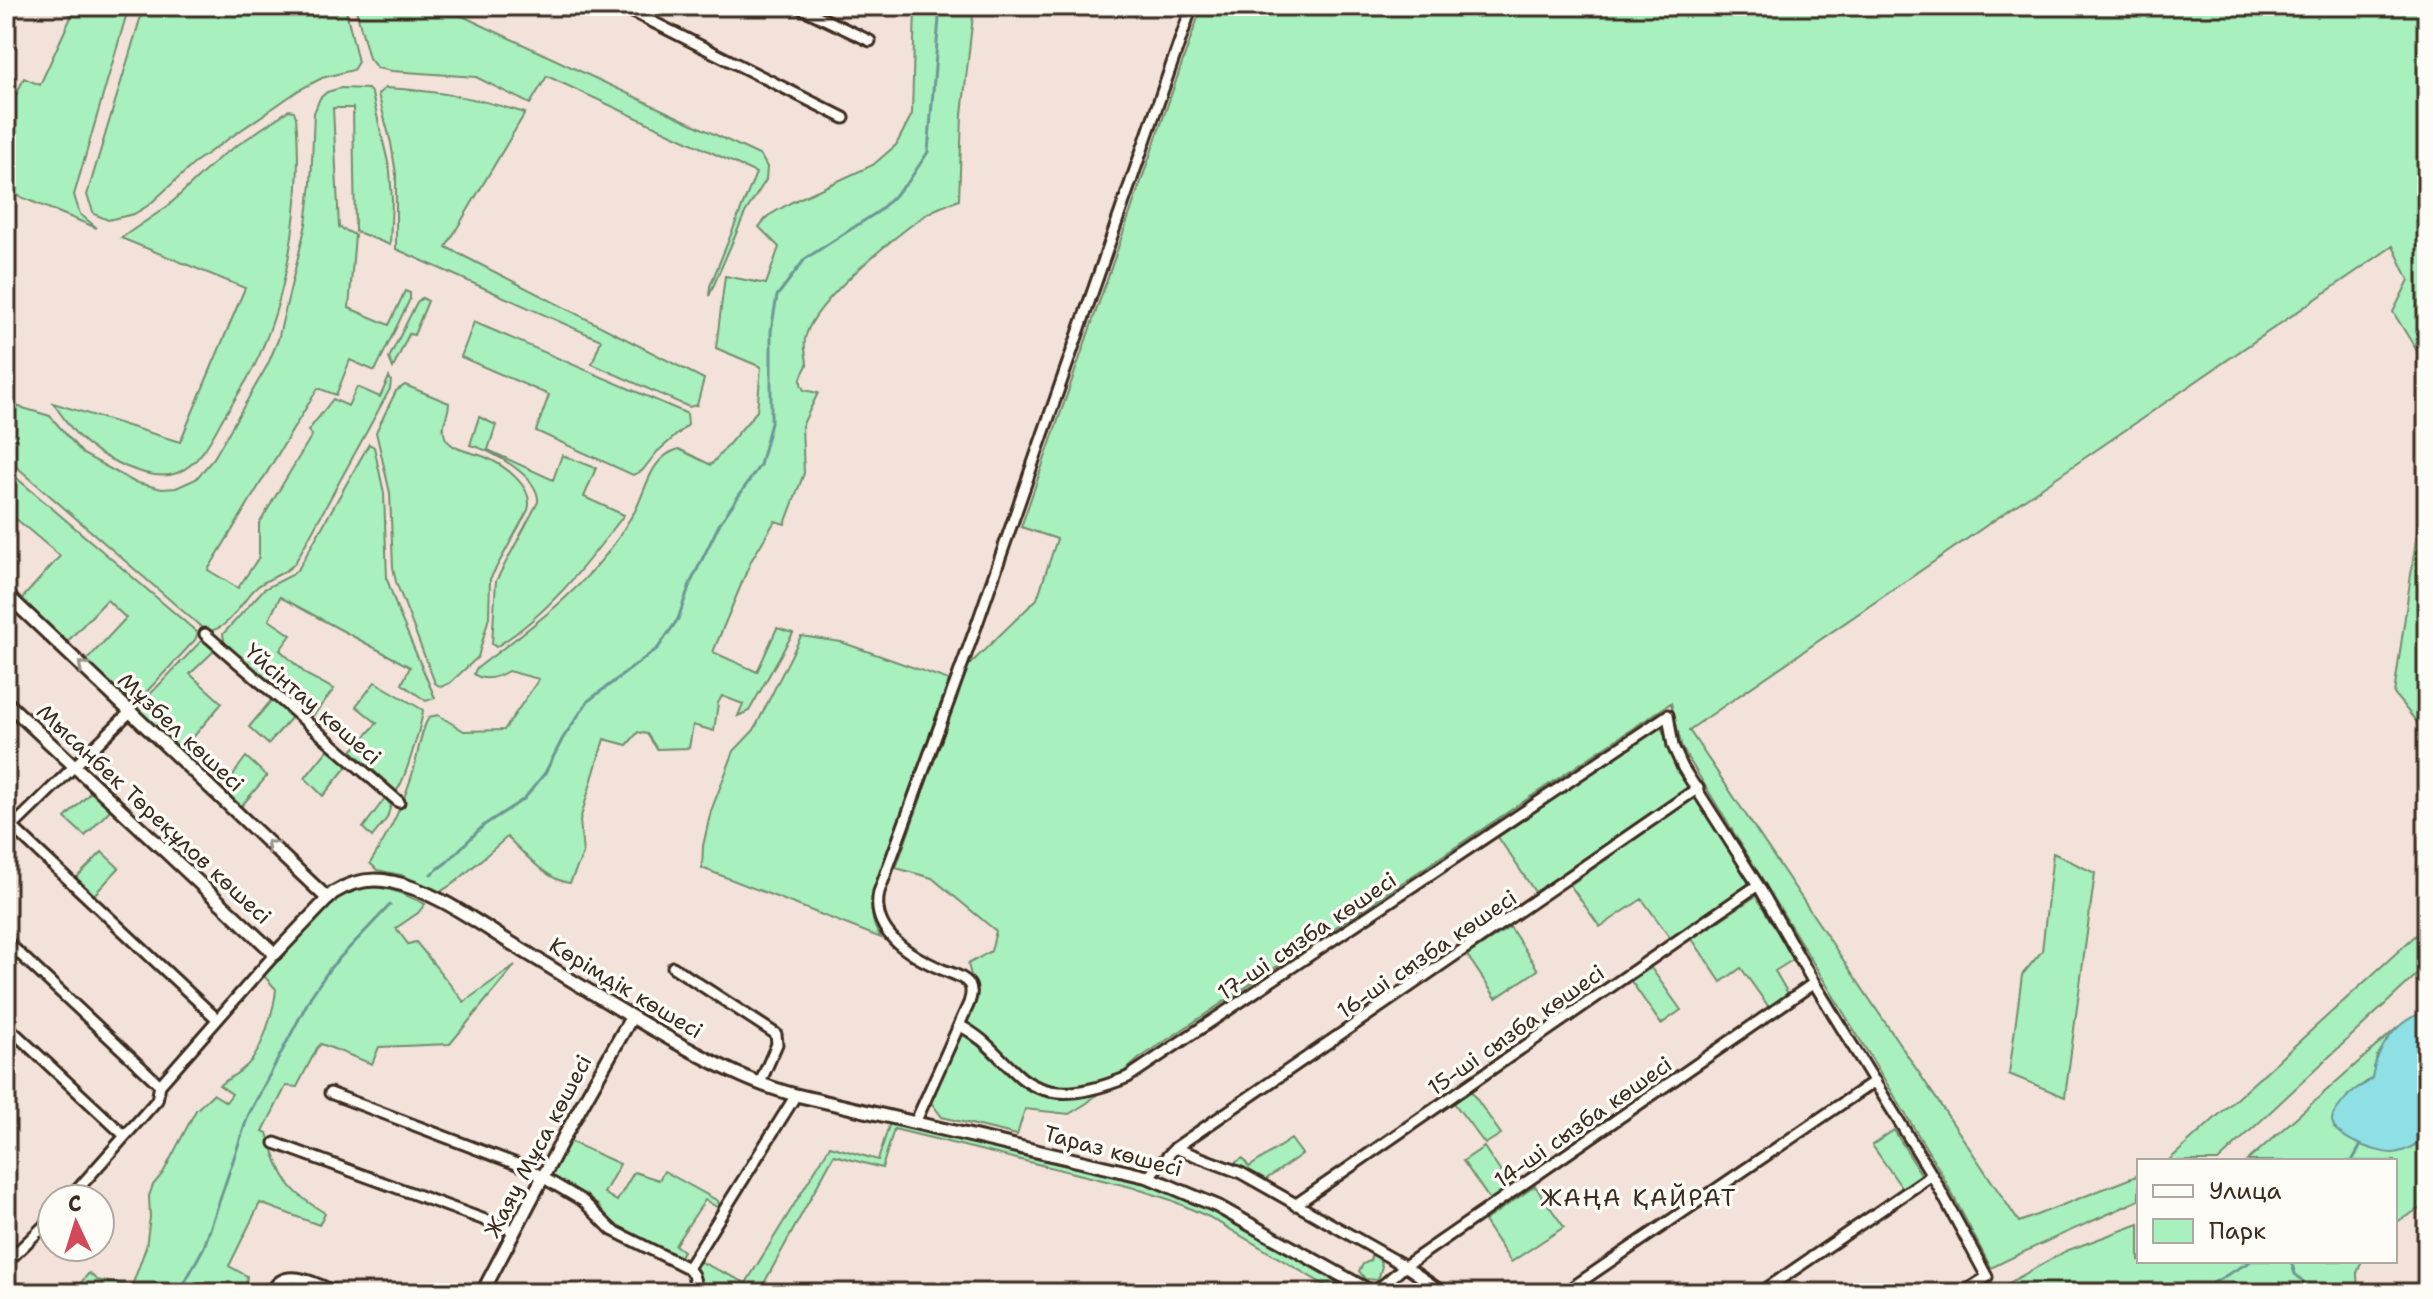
<svg xmlns="http://www.w3.org/2000/svg" width="2433" height="1299" font-family="'Shantell Sans',sans-serif">
<rect width="100%" height="100%" fill="#f3e2da"/>
<filter id="ink" filterUnits="userSpaceOnUse"><feTurbulence type="fractalNoise" baseFrequency=".0125" numOctaves="2"/><feDisplacementMap in="SourceGraphic" scale="16" xChannelSelector="R" yChannelSelector="G"/><feConvolveMatrix kernelMatrix="1 2 1 2 8 2 1 2 1" color-interpolation-filters="sRGB"/></filter>
<g filter="url(#ink)">
<!-- green -->
<path fill="#a8f0bd" stroke="#728d6e" stroke-width="2" d="M 54,6 L 129,6 L 74,195 L 80,214 L 97,228 L 6,191 L 6,116 L 24,78 L 40,85 L 72,15 Z
M 144,6 L 345,6 L 358,62 L 353,70 L 322,78 L 299,90 L 198,160 L 149,205 L 134,214 L 108,220 L 94,214 L 87,195 Z
M 355,6 L 441,6 L 761,156 L 767,167 L 766,180 L 745,213 L 709,296 L 710,286 L 756,173 L 547,76 L 530,104 L 476,77 L 392,71 L 377,68 L 369,58 Z
M 915,6 L 974,6 L 962,115 L 959,200 C 947,205 935,208 924,216 C 893,238 817,299 806,335 C 802,346 807,354 807,365 C 803,374 797,380 804,390 L 818,393 L 802,426 L 804,473 L 785,524 L 775,521 L 751,561 L 713,652 L 757,672 L 777,628 L 793,633 L 749,711 L 738,716 L 743,704 L 722,696 L 718,703 L 714,731 L 693,725 L 689,748 L 657,749 L 647,734 L 638,732 L 627,745 L 604,739 L 580,820 L 583,854 L 570,883 C 547,881 523,852 507,837 L 457,881 L 440,892 L 401,875 L 377,870 L 370,863 C 389,834 403,805 413,772 C 419,753 419,734 429,717 L 438,715 L 464,731 L 504,730 L 539,679 L 508,671 C 498,677 484,682 474,674 L 476,669 C 528,629 582,592 619,537 C 624,528 630,519 635,511 C 647,488 650,457 679,449 L 711,465 L 757,411 L 761,367 L 716,348 L 725,276 L 766,284 L 779,247 L 759,227 L 768,216 L 792,202 L 873,165 L 896,145 L 912,114 Z
M 1202,6 L 2427,6 L 2427,367 L 2393,312 L 2409,280 L 2393,246 L 1689,730 L 2019,1222 L 2139,1175 L 2139,1200 C 2090,1223 2039,1243 1991,1268 L 1939,1169 L 1682,748 L 1671,703 L 1140,1058 L 1087,1103 L 1069,1114 L 1025,1109 L 1017,1135 L 942,1117 L 930,1101 L 977,998 L 968,964 L 991,951 L 996,931 L 932,878 L 896,868 L 968,666 L 1037,599 L 1057,539 L 1021,527 Z
M 341,88 L 368,89 L 372,94 L 390,171 L 392,200 L 390,245 L 355,231 L 353,108 L 333,108 L 339,227 L 355,235 L 349,308 L 389,325 L 405,291 L 410,293 L 410,299 L 375,371 L 350,360 L 336,395 L 318,388 L 208,570 L 238,588 L 259,557 L 259,524 L 312,435 L 308,431 L 333,399 L 348,406 L 357,387 L 380,397 L 389,377 L 391,381 L 390,389 L 295,563 C 285,575 269,577 257,587 C 241,601 231,628 209,631 L 200,626 L 18,468 L 6,461 L 6,403 L 50,416 L 83,454 L 134,482 L 162,489 L 176,488 L 196,479 L 214,458 L 268,364 L 278,340 L 306,224 L 311,184 L 314,113 L 320,98 L 327,92 Z
M 385,88 C 438,91 473,97 525,113 L 446,247 L 704,379 L 697,405 L 689,407 L 592,364 L 601,340 L 396,249 L 396,174 L 391,143 L 378,94 Z
M 289,110 L 294,111 L 296,117 C 303,187 290,285 262,349 C 252,374 237,396 223,418 C 212,438 200,464 177,473 C 150,484 98,456 79,437 C 69,427 61,414 53,403 L 180,442 L 245,288 L 121,238 L 168,206 L 220,157 Z
M 422,298 L 428,301 L 414,335 L 409,334 L 393,368 L 389,358 L 417,302 Z
M 474,322 L 681,411 L 687,414 L 688,425 L 657,452 L 642,471 L 633,475 L 536,431 L 549,395 L 461,357 Z
M 405,385 L 449,403 C 449,416 439,426 446,439 C 454,451 473,452 485,457 C 504,465 535,487 528,510 L 490,579 L 489,617 L 478,657 L 450,683 L 441,687 L 435,683 L 396,582 L 393,567 L 390,493 L 376,432 L 396,391 Z
M 479,417 L 496,425 L 488,450 L 553,480 L 562,455 L 596,468 L 584,497 L 624,515 C 587,563 549,614 496,647 L 492,644 L 496,581 L 538,502 C 540,477 492,450 470,445 Z
M 369,444 L 374,447 L 384,493 L 387,579 L 398,611 L 435,698 L 426,701 L 402,684 L 410,667 L 280,597 L 269,620 L 291,635 L 280,650 L 307,675 L 334,689 L 312,717 L 225,645 L 223,634 L 264,589 L 292,575 L 299,568 Z
M 2427,462 L 2427,735 L 2394,694 Z
M 6,469 L 198,633 L 195,640 L 137,702 L 127,703 L 85,662 L 126,618 L 107,600 L 65,644 L 19,602 L 60,556 L 8,512 L 6,514 Z
M 801,636 L 841,642 L 949,680 L 875,886 C 871,907 869,920 881,938 L 702,868 L 703,846 L 711,811 L 734,751 L 754,730 Z
M 207,639 L 217,648 L 190,674 L 222,703 L 179,754 L 136,709 L 201,641 Z
M 375,682 L 423,710 C 422,722 404,785 396,791 L 352,751 L 377,723 L 356,706 Z
M 274,697 L 293,716 L 268,744 L 249,727 Z
M 1661,727 L 1677,766 L 1691,787 L 1537,895 L 1498,837 Z
M 330,747 L 348,765 L 323,796 L 305,778 Z
M 246,757 L 267,776 L 238,810 C 223,788 231,776 246,757 Z
M 92,791 L 111,809 L 85,836 L 65,818 Z
M 1697,796 L 1749,884 L 1671,939 L 1642,899 L 1600,927 L 1570,885 Z
M 385,798 L 391,805 L 387,818 L 372,837 L 363,828 Z
M 102,852 L 119,868 L 94,895 L 76,878 Z
M 2053,853 L 2095,873 L 2065,1097 L 2009,1074 L 2022,975 L 2042,951 Z
M 363,887 C 387,886 404,894 425,904 L 418,913 L 396,928 L 408,944 L 416,942 L 464,1002 L 515,965 L 450,1044 L 379,1047 L 372,1064 L 321,1044 L 317,1048 L 297,1087 L 286,1086 L 263,1131 L 267,1133 C 282,1176 284,1189 325,1213 L 319,1225 L 260,1203 L 229,1266 L 247,1276 L 245,1293 L 72,1293 L 89,1273 L 97,1280 L 132,1286 L 146,1247 L 150,1217 L 149,1196 L 153,1185 L 163,1173 L 196,1110 L 213,1094 L 226,1102 L 232,1094 L 219,1085 C 231,1077 246,1069 254,1057 C 264,1042 275,1006 276,989 L 264,976 L 336,897 Z
M 1756,896 L 1794,959 L 1775,971 L 1790,997 L 1771,1010 L 1741,968 L 1721,982 L 1692,939 Z
M 2427,925 L 2427,965 L 2218,1161 L 2168,1161 Z
M 1510,927 L 1538,970 L 1496,998 L 1467,955 Z
M 1651,968 L 1681,1010 L 1661,1024 L 1631,981 Z
M 2399,1026 L 2377,1056 L 2372,1078 L 2348,1095 L 2334,1128 C 2362,1151 2399,1163 2427,1135 L 2427,1204 L 2395,1223 L 2395,1161 L 2247,1161 Z
M 1471,1091 L 1501,1134 L 1485,1144 L 1454,1103 Z
M 890,1122 L 1031,1158 L 1149,1184 L 1189,1199 L 1254,1233 L 1354,1293 L 1338,1293 L 1209,1217 L 1171,1200 L 1131,1187 L 894,1129 L 882,1168 L 834,1155 L 762,1287 L 756,1293 L 703,1293 L 694,1265 L 701,1262 L 746,1283 L 830,1146 L 878,1160 Z
M 1894,1130 L 1922,1176 L 1902,1188 L 1872,1145 Z
M 1291,1139 L 1302,1154 L 1265,1180 L 1233,1164 L 1243,1158 L 1249,1167 Z
M 569,1141 L 620,1164 L 604,1193 L 617,1201 L 634,1172 L 659,1180 L 664,1171 L 718,1201 L 720,1209 L 705,1200 L 675,1245 L 683,1251 L 679,1258 L 611,1222 L 598,1205 L 550,1175 Z
M 1484,1147 L 1510,1186 L 1490,1200 L 1463,1161 Z
M 1535,1186 L 1564,1227 L 1511,1262 L 1484,1221 Z
M 2139,1224 L 2139,1261 L 2362,1261 L 2357,1273 L 2358,1293 L 2302,1293 L 2283,1287 L 2253,1293 L 1991,1293 L 2066,1251 Z
M 1372,1253 L 1378,1257 L 1382,1266 L 1378,1280 L 1365,1279 L 1359,1271 L 1363,1264 L 1370,1261 Z"/>
<!-- water -->
<path fill="#8ee0e4" stroke="#6d9795" stroke-width="2" d="M 2427,1012 L 2427,1135 C 2418,1144 2407,1151 2394,1153 C 2379,1154 2318,1134 2335,1112 C 2340,1105 2348,1094 2356,1089 C 2362,1085 2367,1084 2372,1078 C 2376,1049 2397,1018 2427,1012 Z"/>
<g fill="none" stroke-linecap="round" stroke-linejoin="round">
<!-- stream -->
<path stroke="#6d9795" stroke-width="3" d="M 431,874 L 447,862 L 484,825 L 524,799 L 545,773 L 563,738 L 588,701 L 658,648 L 678,619 L 690,584 L 720,523 L 760,465 L 771,423 L 771,331 L 777,296 L 805,259 L 879,211 L 908,182 L 928,152 L 940,6
M 2352,1161 L 2361,1145
M 2291,1261 L 2295,1274 L 2316,1293
M 179,1293 L 204,1247 L 248,1116 L 311,996 L 331,967 L 390,905
M 2196,1293 L 2251,1261"/>
<!-- minor casing -->
<g stroke="#3b2a1e" stroke-width="15">
<path id="minor" d="M 621,6 L 844,118
M 797,6 L 870,41
M 205,634 L 399,802
M 6,821 L 217,1019
M 6,833 L 131,711
M 6,941 L 160,1085
M 673,967 L 776,1034 L 777,1044 L 760,1083
M 6,1025 L 125,1136
M 959,1025 C 987,1040 994,1053 1016,1073 C 1048,1104 1091,1092 1128,1077 L 1668,715 L 1673,746 L 1683,768 L 1758,885 L 1814,983 L 1932,1175 L 1987,1277 L 1962,1293
M 330,1093 L 527,1168 L 583,1201 L 612,1230 L 688,1268 L 693,1275 L 698,1293
M 915,1123 L 969,1003 C 971,997 973,990 969,984 C 963,976 950,973 941,969 C 909,955 870,932 879,892 L 976,627 L 1192,6
M 275,1143 L 515,1231
M 1175,1148 L 1241,1173 L 1405,1266 L 1444,1293
M 1148,1177 L 1175,1148 L 1698,788
M 69,1199 L 157,1100 L 160,1085 L 275,954
M 1295,1205 L 1758,885
M 6,1263 L 52,1218
M 688,1268 L 796,1095
M 271,1293 C 283,1264 318,1284 337,1293
M 1374,1293 L 1405,1266 L 1814,983
M 1564,1293 L 1875,1081
M 1760,1293 L 1932,1175"/>
</g>
<!-- tertiary casing -->
<g stroke="#3b2a1e" stroke-width="17">
<path id="tertiary" d="M 6,594 L 328,899
M 6,702 L 275,954 L 333,893 C 351,882 371,877 392,882 C 432,890 471,918 506,940 C 563,975 620,1011 679,1044 C 716,1064 755,1085 796,1095 L 1148,1177 L 1217,1206 L 1373,1293
M 482,1293 L 565,1135 L 631,1018"/>
</g>
<!-- minor -->
<use href="#minor" stroke="#fdfcf7" stroke-width="9"/>
<!-- tertiary -->
<use href="#tertiary" stroke="#fdfcf7" stroke-width="11"/>
</g>
<!-- one-way arrows -->
<defs><path id="oneway-chevron" d="M-2-3.5L2.5 0L-2 3.5" fill="none" stroke-width="1.6" stroke-linecap="round" stroke-linejoin="round" transform="scale(2)"/></defs>
<g stroke="#9c938a">
<use href="#oneway-chevron" transform="translate(83 666) rotate(-137)"/>
<use href="#oneway-chevron" transform="translate(271 845) rotate(-136)"/>
</g>
</g>
<g text-anchor="middle" dominant-baseline="central" stroke-width="7" stroke-linejoin="round" paint-order="stroke">
<!-- street labels -->
<g font-size="22" fill="#3b2a1e" stroke="#fdfcf7">
<text transform="translate(313 704) rotate(41)">Үйсінтау көшесі</text>
<text transform="translate(181 732) rotate(43)">Мұзбел көшесі</text>
<text transform="translate(154 814) rotate(43)">Мысанбек Төреқұлов көшесі</text>
<text transform="translate(1307 936) rotate(-34)">17-ші сызба көшесі</text>
<text transform="translate(1427 954) rotate(-34)">16-ші сызба көшесі</text>
<text transform="translate(626 988) rotate(31)">Көрімдік көшесі</text>
<text transform="translate(1516 1030) rotate(-35)">15-ші сызба көшесі</text>
<text transform="translate(1583 1122) rotate(-35)">14-ші сызба көшесі</text>
<text transform="translate(538 1146) rotate(-62)">Жаяу Мұса көшесі</text>
<text transform="translate(1113 1151) rotate(15)">Тараз көшесі</text>
</g>
<!-- neighbourhood labels -->
<g font-size="24" letter-spacing="2" fill="#3b2a1e" stroke="#fdfcf7">
<text x="1639" y="1198">ЖАҢА ҚАЙРАТ</text>
</g>
</g>
<!-- margin -->
<rect width="2433" height="1299" fill="none" stroke="#fdfcf7" stroke-width="32"/>
<rect x="16" y="16" width="2401" height="1267" fill="none" stroke="#3b2a1e" stroke-width="3" filter="url(#ink)"/>
<!-- legend -->
<rect x="2137" y="1159" width="260" height="104" fill="#fdfcf7" stroke="#afa8a0" stroke-width="2"/>
<rect x="2153" y="1185" width="40" height="12" fill="#fdfcf7" stroke="#afa8a0" stroke-width="2"/>
<text x="2209" y="1199" font-size="24" fill="#3b2a1e">Улица</text>
<rect x="2153" y="1219" width="40" height="24" fill="#a8f0bd" stroke="#afa8a0" stroke-width="2"/>
<text x="2209" y="1239" font-size="24" fill="#3b2a1e">Парк</text>
<!-- north arrow -->
<g transform="translate(76 1223) rotate(356)"><circle r="38" fill="#fdfcf7" stroke="#afa8a0" stroke-width="2"/>
<path d="M0-6L14 30L0 20L-14 30Z" fill="#d1495b"/>
<text y="-12" font-size="22" font-weight="bold" text-anchor="middle" fill="#3b2a1e">С</text>
</g>
</svg>
